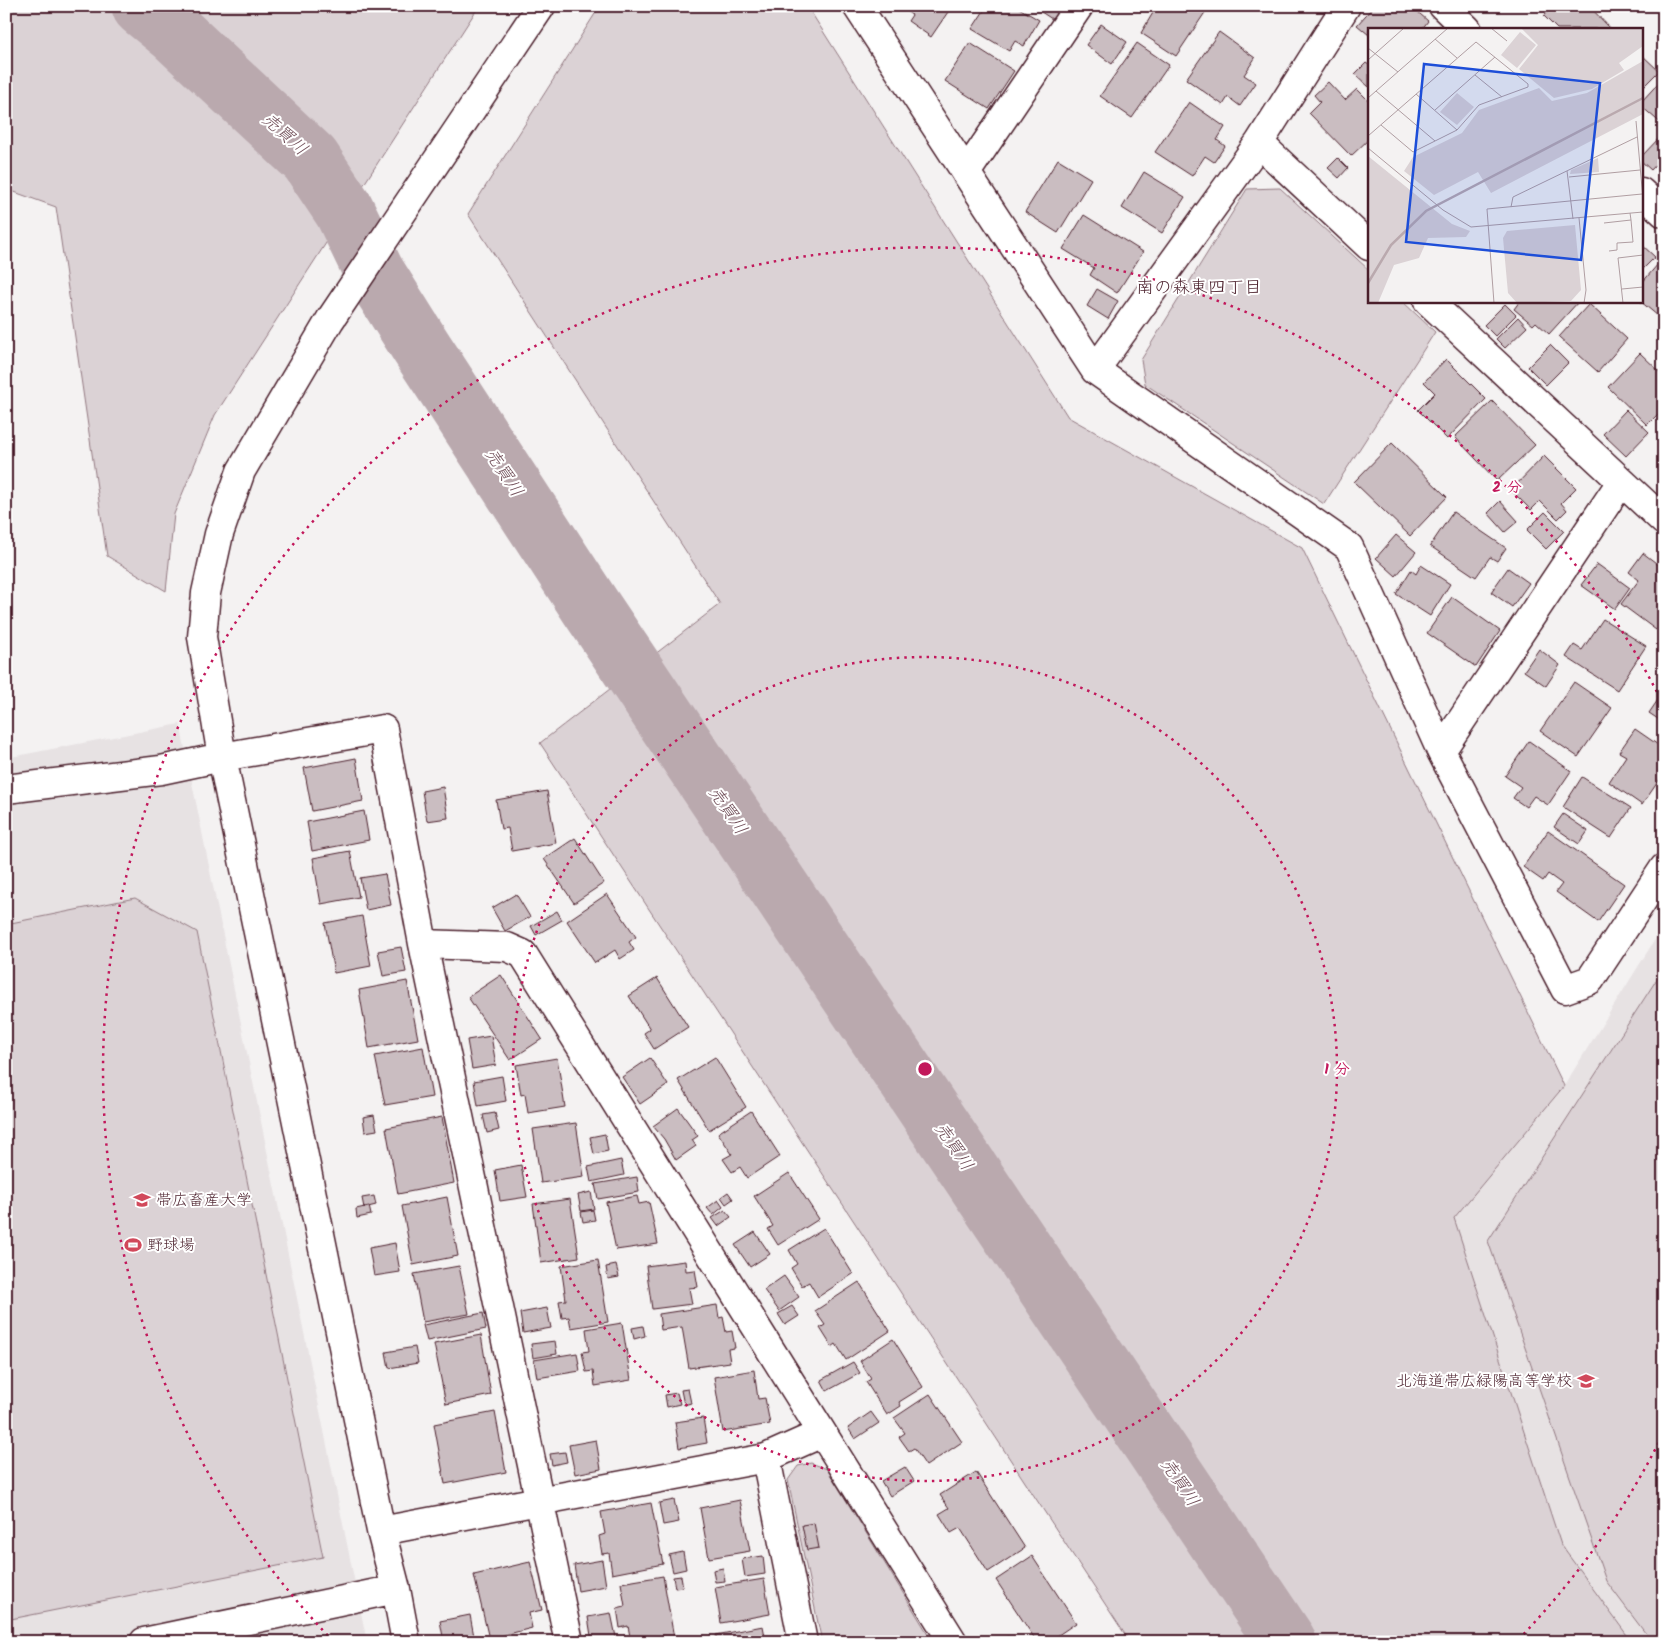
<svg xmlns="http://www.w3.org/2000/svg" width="1670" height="1648" font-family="Kalam,'Klee One',sans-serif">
<rect width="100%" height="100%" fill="#f4f2f2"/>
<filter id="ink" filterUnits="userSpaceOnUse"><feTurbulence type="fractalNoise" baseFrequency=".02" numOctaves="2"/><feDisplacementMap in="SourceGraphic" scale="10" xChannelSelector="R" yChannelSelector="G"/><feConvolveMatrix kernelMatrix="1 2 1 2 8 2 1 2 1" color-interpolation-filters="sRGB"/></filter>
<g filter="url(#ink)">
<!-- built -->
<path fill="#e7e2e3" d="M 180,724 L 367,1642 L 6,1642 L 6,758 Z
M 1664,925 L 1664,1642 L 1632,1642 L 1561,1545 L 1454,1218 L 1564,1086 Z"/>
<!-- green -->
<path fill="#dbd2d5" stroke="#927880" d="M 6,6 L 479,6 L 215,415 L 174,514 L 166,591 L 107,556 L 56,207 L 6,189 Z
M 600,6 L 807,6 L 1068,417 L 1302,548 L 1564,1086 L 1454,1218 L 1561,1545 L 1632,1642 L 1130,1642 L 540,743 L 720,604 L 468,214 Z
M 1280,188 L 1369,270 L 1369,301 L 1402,301 L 1435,332 L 1324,504 L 1145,384 L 1141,360 L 1247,189 Z
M 135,898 L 197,932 L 323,1557 L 6,1620 L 6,924 Z
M 1664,968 L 1664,1642 L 1652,1642 L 1606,1581 L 1488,1241 Z
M 811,1463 L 827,1469 L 933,1642 L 822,1642 L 788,1480 L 798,1466 Z"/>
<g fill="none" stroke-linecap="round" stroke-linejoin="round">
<!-- river -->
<path stroke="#baa9ae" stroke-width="61" d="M 142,6 L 174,32 L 310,159 L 344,210 L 374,272 L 421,347 L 590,606 L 1286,1642"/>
</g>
<!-- building -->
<path fill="#cabdc1" stroke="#4a1f2b" d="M 898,6 L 952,6 L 931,37 L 908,21 L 912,15 Z
M 987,6 L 1020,6 L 1019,8 L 1039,20 L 1024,46 L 1015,41 L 1009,51 L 972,29 Z
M 1032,6 L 1069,6 L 1058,23 Z
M 1157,6 L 1206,6 L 1208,8 L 1176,56 L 1141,33 Z
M 1374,6 L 1398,6 L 1401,9 L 1404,6 L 1411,6 L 1428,21 L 1422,29 L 1369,29 L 1369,35 L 1357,25 Z
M 1554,6 L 1589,6 L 1611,29 L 1557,29 L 1544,16 Z
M 1101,24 L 1127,42 L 1112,64 L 1086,45 Z
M 1219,32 L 1255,58 L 1244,75 L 1256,83 L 1240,106 L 1228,97 L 1223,105 L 1186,79 Z
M 970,43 L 1014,71 L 989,109 L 945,81 Z
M 1137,43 L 1169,65 L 1132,118 L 1100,96 Z
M 1641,54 L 1659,71 L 1641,89 Z
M 1366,63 L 1369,65 L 1369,87 L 1355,74 Z
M 1664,77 L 1664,126 L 1641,106 L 1641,102 Z
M 1328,82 L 1345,100 L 1357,89 L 1369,101 L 1369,139 L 1351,156 L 1309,113 L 1320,102 L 1314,95 Z
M 1189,102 L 1225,127 L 1217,140 L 1225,146 L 1214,162 L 1205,156 L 1192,176 L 1155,152 Z
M 1660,137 L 1664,141 L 1664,156 L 1651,170 L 1641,161 L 1641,157 Z
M 1338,158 L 1348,168 L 1339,178 L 1328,168 Z
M 1058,159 L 1091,179 L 1058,233 L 1025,212 Z
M 1144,172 L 1185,197 L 1162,233 L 1122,208 Z
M 1084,215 L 1143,252 L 1117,293 L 1090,275 L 1094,268 L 1063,249 Z
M 1641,244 L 1655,257 L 1641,271 Z
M 1664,257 L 1664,321 L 1640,301 L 1641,284 Z
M 1097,289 L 1118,301 L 1108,319 L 1087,306 Z
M 1520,301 L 1579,301 L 1549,334 L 1536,322 L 1533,325 L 1514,309 Z
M 1505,304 L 1516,315 L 1495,336 L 1484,325 Z
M 1589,304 L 1627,339 L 1598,372 L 1559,337 Z
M 1518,317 L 1527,327 L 1505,348 L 1496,339 Z
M 1550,345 L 1568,363 L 1546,385 L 1528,367 Z
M 1640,353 L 1664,376 L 1664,408 L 1647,425 L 1608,387 Z
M 1446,359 L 1486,399 L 1447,439 L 1418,410 L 1435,393 L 1424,382 Z
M 1492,401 L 1535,445 L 1497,481 L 1455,437 Z
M 1626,410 L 1649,432 L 1626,456 L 1603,434 Z
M 1392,443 L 1447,497 L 1410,536 L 1354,482 Z
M 1544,456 L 1576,488 L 1561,503 L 1567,510 L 1558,519 L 1540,501 L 1531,510 L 1511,490 Z
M 1500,501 L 1518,521 L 1505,532 L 1488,513 Z
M 1453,512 L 1506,548 L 1497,561 L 1490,557 L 1476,577 L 1430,546 Z
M 1545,512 L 1564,531 L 1546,549 L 1527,530 Z
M 1396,535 L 1416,552 L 1396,576 L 1376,558 Z
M 1643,553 L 1664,569 L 1664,619 L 1656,630 L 1621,604 L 1639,580 L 1629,572 Z
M 1597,564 L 1630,588 L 1615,609 L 1581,585 Z
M 1421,565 L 1450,584 L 1430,616 L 1396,594 L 1411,570 L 1416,574 Z
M 1508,568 L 1529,583 L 1512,607 L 1491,592 Z
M 1452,597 L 1500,631 L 1476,667 L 1427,633 Z
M 1603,619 L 1646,646 L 1617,690 L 1566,657 L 1574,645 L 1582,650 Z
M 1664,643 L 1664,654 L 1658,651 Z
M 1539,649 L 1560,665 L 1546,686 L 1524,671 Z
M 1574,682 L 1612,708 L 1578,757 L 1540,731 Z
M 1664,691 L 1664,723 L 1649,713 Z
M 1635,729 L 1664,749 L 1664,773 L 1642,805 L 1609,782 L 1626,756 L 1619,752 Z
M 1529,741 L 1571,771 L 1548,805 L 1534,796 L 1526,807 L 1513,798 L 1521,787 L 1505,776 Z
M 356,758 L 363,801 L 312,811 L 304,768 Z
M 1582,777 L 1631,808 L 1611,838 L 1563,807 Z
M 443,787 L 448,818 L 427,821 L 422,791 Z
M 547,791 L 556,843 L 512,851 L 508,828 L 501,829 L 496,800 Z
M 364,811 L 369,840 L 312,851 L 307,822 Z
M 1563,814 L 1588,831 L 1579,844 L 1554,827 Z
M 1548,831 L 1624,884 L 1598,922 L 1556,892 L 1562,884 L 1548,874 L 1543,881 L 1523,867 Z
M 575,838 L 604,883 L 574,903 L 544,859 Z
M 350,851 L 359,897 L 321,904 L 313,858 Z
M 385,874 L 391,905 L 366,910 L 360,878 Z
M 516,894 L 530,917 L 505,931 L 492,908 Z
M 607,894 L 636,937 L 629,942 L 634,950 L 620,959 L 615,950 L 595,963 L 567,921 Z
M 557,911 L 562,920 L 536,935 L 531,926 Z
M 362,916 L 371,966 L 334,973 L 325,923 Z
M 401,947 L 406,972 L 383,976 L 378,951 Z
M 501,975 L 542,1039 L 510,1060 L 468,997 Z
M 657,978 L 688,1027 L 654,1049 L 644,1033 L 650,1029 L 629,996 Z
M 407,981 L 418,1039 L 369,1048 L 359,990 Z
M 491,1036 L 496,1065 L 472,1069 L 467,1040 Z
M 423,1047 L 432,1097 L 385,1105 L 375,1056 Z
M 715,1057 L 746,1107 L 709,1130 L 678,1080 Z
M 557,1058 L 565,1107 L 528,1113 L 525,1094 L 521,1095 L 516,1065 Z
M 650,1058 L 668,1085 L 640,1104 L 622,1077 Z
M 502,1076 L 506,1101 L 478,1106 L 474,1081 Z
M 678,1108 L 698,1136 L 692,1140 L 696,1146 L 676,1160 L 664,1139 L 653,1126 Z
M 751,1111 L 780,1156 L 747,1178 L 740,1167 L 732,1172 L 723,1159 L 732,1154 L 718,1133 Z
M 495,1113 L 499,1130 L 487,1133 L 483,1115 Z
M 374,1115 L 377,1130 L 365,1132 L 363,1117 Z
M 442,1117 L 454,1183 L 398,1194 L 386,1128 Z
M 576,1123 L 584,1177 L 541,1183 L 533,1129 Z
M 605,1134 L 608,1151 L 594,1154 L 590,1137 Z
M 621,1160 L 624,1175 L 591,1182 L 588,1167 Z
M 521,1165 L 527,1197 L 500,1201 L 495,1170 Z
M 789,1173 L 819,1219 L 778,1245 L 768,1229 L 773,1226 L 754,1196 Z
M 637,1177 L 639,1192 L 598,1199 L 595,1184 Z
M 591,1192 L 594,1209 L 581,1211 L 578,1195 Z
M 728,1192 L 733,1199 L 726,1204 L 721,1197 Z
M 374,1196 L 376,1205 L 364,1208 L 362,1198 Z
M 637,1196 L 639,1204 L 649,1202 L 658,1244 L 616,1250 L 606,1202 Z
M 447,1197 L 458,1256 L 413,1265 L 402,1206 Z
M 570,1199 L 579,1257 L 541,1263 L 533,1204 Z
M 718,1200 L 723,1207 L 713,1215 L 707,1208 Z
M 369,1206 L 371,1215 L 357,1218 L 356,1209 Z
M 593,1210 L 595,1220 L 583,1222 L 581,1212 Z
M 725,1210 L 731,1217 L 718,1226 L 712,1218 Z
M 824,1228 L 853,1274 L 818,1297 L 809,1282 L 802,1286 L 791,1268 L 797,1264 L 789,1250 Z
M 755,1232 L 770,1254 L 750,1267 L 735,1245 Z
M 395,1243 L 400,1272 L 374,1276 L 369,1248 Z
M 598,1260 L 608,1322 L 571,1328 L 569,1317 L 562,1318 L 559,1301 L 566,1300 L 561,1266 Z
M 685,1261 L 686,1271 L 695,1270 L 698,1287 L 689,1288 L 692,1304 L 652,1309 L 646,1266 Z
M 616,1265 L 619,1277 L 608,1279 L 606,1267 Z
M 459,1266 L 469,1314 L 423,1322 L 414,1274 Z
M 784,1276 L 799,1297 L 779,1311 L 764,1290 Z
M 859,1282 L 890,1331 L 846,1360 L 836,1344 L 832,1347 L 820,1328 L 825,1325 L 815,1311 Z
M 717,1305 L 719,1318 L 723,1317 L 726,1332 L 732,1331 L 735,1348 L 728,1349 L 730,1362 L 689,1368 L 682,1327 L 661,1330 L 659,1314 Z
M 792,1306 L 799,1316 L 785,1325 L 778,1314 Z
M 547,1308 L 551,1328 L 523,1333 L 520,1313 Z
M 483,1313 L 486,1329 L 427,1341 L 423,1325 Z
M 622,1323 L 631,1380 L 595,1386 L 593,1371 L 586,1372 L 582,1352 L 589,1351 L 586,1329 Z
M 643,1326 L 645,1336 L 634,1339 L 632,1328 Z
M 481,1335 L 491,1395 L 446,1404 L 434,1344 Z
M 893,1339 L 923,1387 L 899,1402 L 901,1406 L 887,1415 L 866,1382 L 871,1379 L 860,1361 Z
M 555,1341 L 557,1354 L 533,1358 L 531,1344 Z
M 415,1347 L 418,1363 L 389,1368 L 386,1352 Z
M 577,1353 L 580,1371 L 537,1378 L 534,1360 Z
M 853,1362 L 860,1373 L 827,1391 L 821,1380 Z
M 754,1370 L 758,1399 L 765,1398 L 770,1424 L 723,1432 L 714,1377 Z
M 688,1389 L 691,1403 L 684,1405 L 681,1390 Z
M 677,1393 L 680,1404 L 667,1407 L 665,1395 Z
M 930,1394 L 962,1442 L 926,1466 L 914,1448 L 909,1451 L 899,1437 L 905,1433 L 894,1418 Z
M 495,1412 L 506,1472 L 445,1484 L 434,1424 Z
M 871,1412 L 879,1423 L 855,1439 L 848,1428 Z
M 703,1418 L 707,1443 L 679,1448 L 675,1422 Z
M 596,1440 L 601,1469 L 575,1474 L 569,1445 Z
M 565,1452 L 567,1462 L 552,1465 L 550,1454 Z
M 905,1467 L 914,1481 L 890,1496 L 881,1481 Z
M 976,1472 L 1025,1548 L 988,1572 L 960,1528 L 951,1533 L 939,1514 L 949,1508 L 940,1495 Z
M 674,1500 L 679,1522 L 663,1525 L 659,1503 Z
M 740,1500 L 750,1551 L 709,1558 L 700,1508 Z
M 651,1503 L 663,1564 L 612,1574 L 609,1553 L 602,1554 L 599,1536 L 605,1534 L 601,1512 Z
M 814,1523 L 819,1548 L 807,1550 L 802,1525 Z
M 683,1552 L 686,1569 L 673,1572 L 669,1555 Z
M 763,1556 L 765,1574 L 745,1577 L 742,1559 Z
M 1032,1556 L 1076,1623 L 1048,1642 L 1037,1642 L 996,1580 Z
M 602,1560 L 606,1586 L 578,1591 L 574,1565 Z
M 530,1562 L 542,1610 L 529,1613 L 532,1628 L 489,1639 L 474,1575 Z
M 723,1568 L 725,1581 L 715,1582 L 713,1570 Z
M 663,1576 L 674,1638 L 653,1642 L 631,1642 L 628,1626 L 620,1628 L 617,1608 L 625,1606 L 621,1583 Z
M 681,1576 L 683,1587 L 675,1588 L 673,1577 Z
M 764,1579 L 770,1614 L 721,1623 L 715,1587 Z
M 611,1613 L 617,1642 L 592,1642 L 588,1617 Z
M 470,1615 L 475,1642 L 444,1642 L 440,1621 Z
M 763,1626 L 766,1642 L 717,1642 L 716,1635 Z
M 1008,1636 L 1012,1642 L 1000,1642 Z"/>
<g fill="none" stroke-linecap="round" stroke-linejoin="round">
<!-- minor casing -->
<g stroke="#4a1f2b" stroke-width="31">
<path id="minor" d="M 857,6 L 1095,370 L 1349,547 L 1441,751 L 1565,989 L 1590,980 L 1664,868
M 1443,6 L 1467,29
M 1259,143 L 1369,246
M 966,173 L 1079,6
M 1641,192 L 1664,213
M 1428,301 L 1664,521
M 1095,370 L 1259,143 L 1346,6
M 1441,751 L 1621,482
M 6,789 L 161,770 L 222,757 L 383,729 L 423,944 L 569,1642
M 423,944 L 507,947 L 523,954 L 953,1642
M 766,1458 L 803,1642
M 381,1531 L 766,1458 L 822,1433
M 144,1642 L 396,1589
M 406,1642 L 396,1589 L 381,1531 L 222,757 L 202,637 L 206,593 L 219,534 L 241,471 L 330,320 L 541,6"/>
</g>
<!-- minor -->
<use href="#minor" stroke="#fff" stroke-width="28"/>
</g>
</g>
<!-- distance rings -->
<g fill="none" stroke="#c2185b" stroke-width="2.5" stroke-dasharray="2.5 5">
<circle cx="925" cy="1069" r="412"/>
<path d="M1662 1436A823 823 0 0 1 1517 1641M333 1641A823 823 0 1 1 1662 702"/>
</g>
<!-- icons -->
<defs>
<g id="university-bare" transform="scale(1.35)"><path d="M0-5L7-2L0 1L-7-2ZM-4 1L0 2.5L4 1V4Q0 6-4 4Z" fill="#d1495b" stroke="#fff" stroke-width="2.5" paint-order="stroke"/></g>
<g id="stadium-bare" transform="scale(1.35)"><path d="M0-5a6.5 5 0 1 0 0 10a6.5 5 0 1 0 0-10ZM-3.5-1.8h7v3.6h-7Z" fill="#d1495b" stroke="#fff" stroke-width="2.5" paint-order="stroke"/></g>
<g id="school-bare" transform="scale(1.35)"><path d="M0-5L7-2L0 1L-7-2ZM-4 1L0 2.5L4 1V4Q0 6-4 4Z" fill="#d1495b" stroke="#fff" stroke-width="2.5" paint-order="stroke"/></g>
</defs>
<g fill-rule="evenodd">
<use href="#university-bare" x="142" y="1200"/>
<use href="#stadium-bare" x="133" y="1245"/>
<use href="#school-bare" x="1586" y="1381"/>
</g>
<g text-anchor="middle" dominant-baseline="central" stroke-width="4" stroke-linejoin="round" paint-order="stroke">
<!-- poi labels -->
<g font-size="16" fill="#4a1f2b" stroke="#fff" text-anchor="start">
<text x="156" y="1200">帯広畜産大学</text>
<text x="147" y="1245">野球場</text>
<text x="1572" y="1381" text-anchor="end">北海道帯広緑陽高等学校</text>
</g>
<!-- water labels -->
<g font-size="18" font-style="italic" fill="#714f59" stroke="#fff">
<text transform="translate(284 135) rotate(42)">売買川</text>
<text transform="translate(503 473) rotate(57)">売買川</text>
<text transform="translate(727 811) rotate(56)">売買川</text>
<text transform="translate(953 1147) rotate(56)">売買川</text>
<text transform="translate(1179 1483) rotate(56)">売買川</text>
</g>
<!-- neighbourhood labels -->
<g font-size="18" fill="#4a1f2b" stroke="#fff">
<text x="1199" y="288">南の森東四丁目</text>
</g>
</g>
<!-- overview -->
<g transform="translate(1368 28)">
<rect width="275" height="275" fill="#f4f2f2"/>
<path d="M 153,0 L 275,0 L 275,18 L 251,35 L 256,42 L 224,61 L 186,70 L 151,41 L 170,17 ZM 152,4 L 168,17 L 149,40 L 133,27 ZM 275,33 L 275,86 L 123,165 L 110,144 L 66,167 L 36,143 L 45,129 L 94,105 L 111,82 L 171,60 L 184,73 L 219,65 ZM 89,65 L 106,79 L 89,97 L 72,84 ZM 0,128 L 84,196 L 102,203 L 98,209 L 60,210 L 51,230 L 26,237 L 10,275 L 0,275 ZM 230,130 L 231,144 L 202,146 L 203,142 ZM 207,197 L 213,262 L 203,273 L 149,275 L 140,265 L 135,210 L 139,203 Z" fill="#dbd2d5"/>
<path fill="none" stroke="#baa9ae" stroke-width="2.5" d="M 0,255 L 23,217 L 58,183 L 275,70"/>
<path fill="none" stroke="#b09ea2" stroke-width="1" d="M 123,0 L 139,13M 67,11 L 89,30M 0,20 L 30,44M 0,32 L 36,0M 107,47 L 134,69M 8,63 L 67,113M 48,66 L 89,102M 0,70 L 80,0M 67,82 L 127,29M 268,93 L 275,171M 0,108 L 108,14 L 160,56 L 160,59 L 111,77 L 89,102 L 45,124 L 13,97M 0,120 L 75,182 L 103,199 L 275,184M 199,143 L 205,191M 201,149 L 272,142M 143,179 L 145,169 L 269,109M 211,190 L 218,262 L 216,275M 236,195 L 263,192 L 262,185M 241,223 L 249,222 L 249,215 L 265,214 L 263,192M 254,261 L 275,259M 126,275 L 119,181 L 274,166M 255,275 L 250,230 L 275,227"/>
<path fill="#1d4ed8" fill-opacity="0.15" stroke="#1d4ed8" stroke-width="2.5" d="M 56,36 L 232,55 L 213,232 L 38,214 Z"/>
<rect width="275" height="275" fill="none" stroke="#4a1f2b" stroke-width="2.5"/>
</g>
<circle cx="925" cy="1069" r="8" fill="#c2185b" stroke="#fff" stroke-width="2.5"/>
<g font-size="15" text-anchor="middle" font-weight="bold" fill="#c2185b" stroke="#fff" stroke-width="4" stroke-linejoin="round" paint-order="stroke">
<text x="1507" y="492">2 分</text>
<text x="1337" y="1074">1 分</text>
</g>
<!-- margin -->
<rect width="1670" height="1648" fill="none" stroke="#fff" stroke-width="25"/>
<rect x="12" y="12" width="1645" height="1623" fill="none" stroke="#4a1f2b" stroke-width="2" filter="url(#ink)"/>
</svg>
